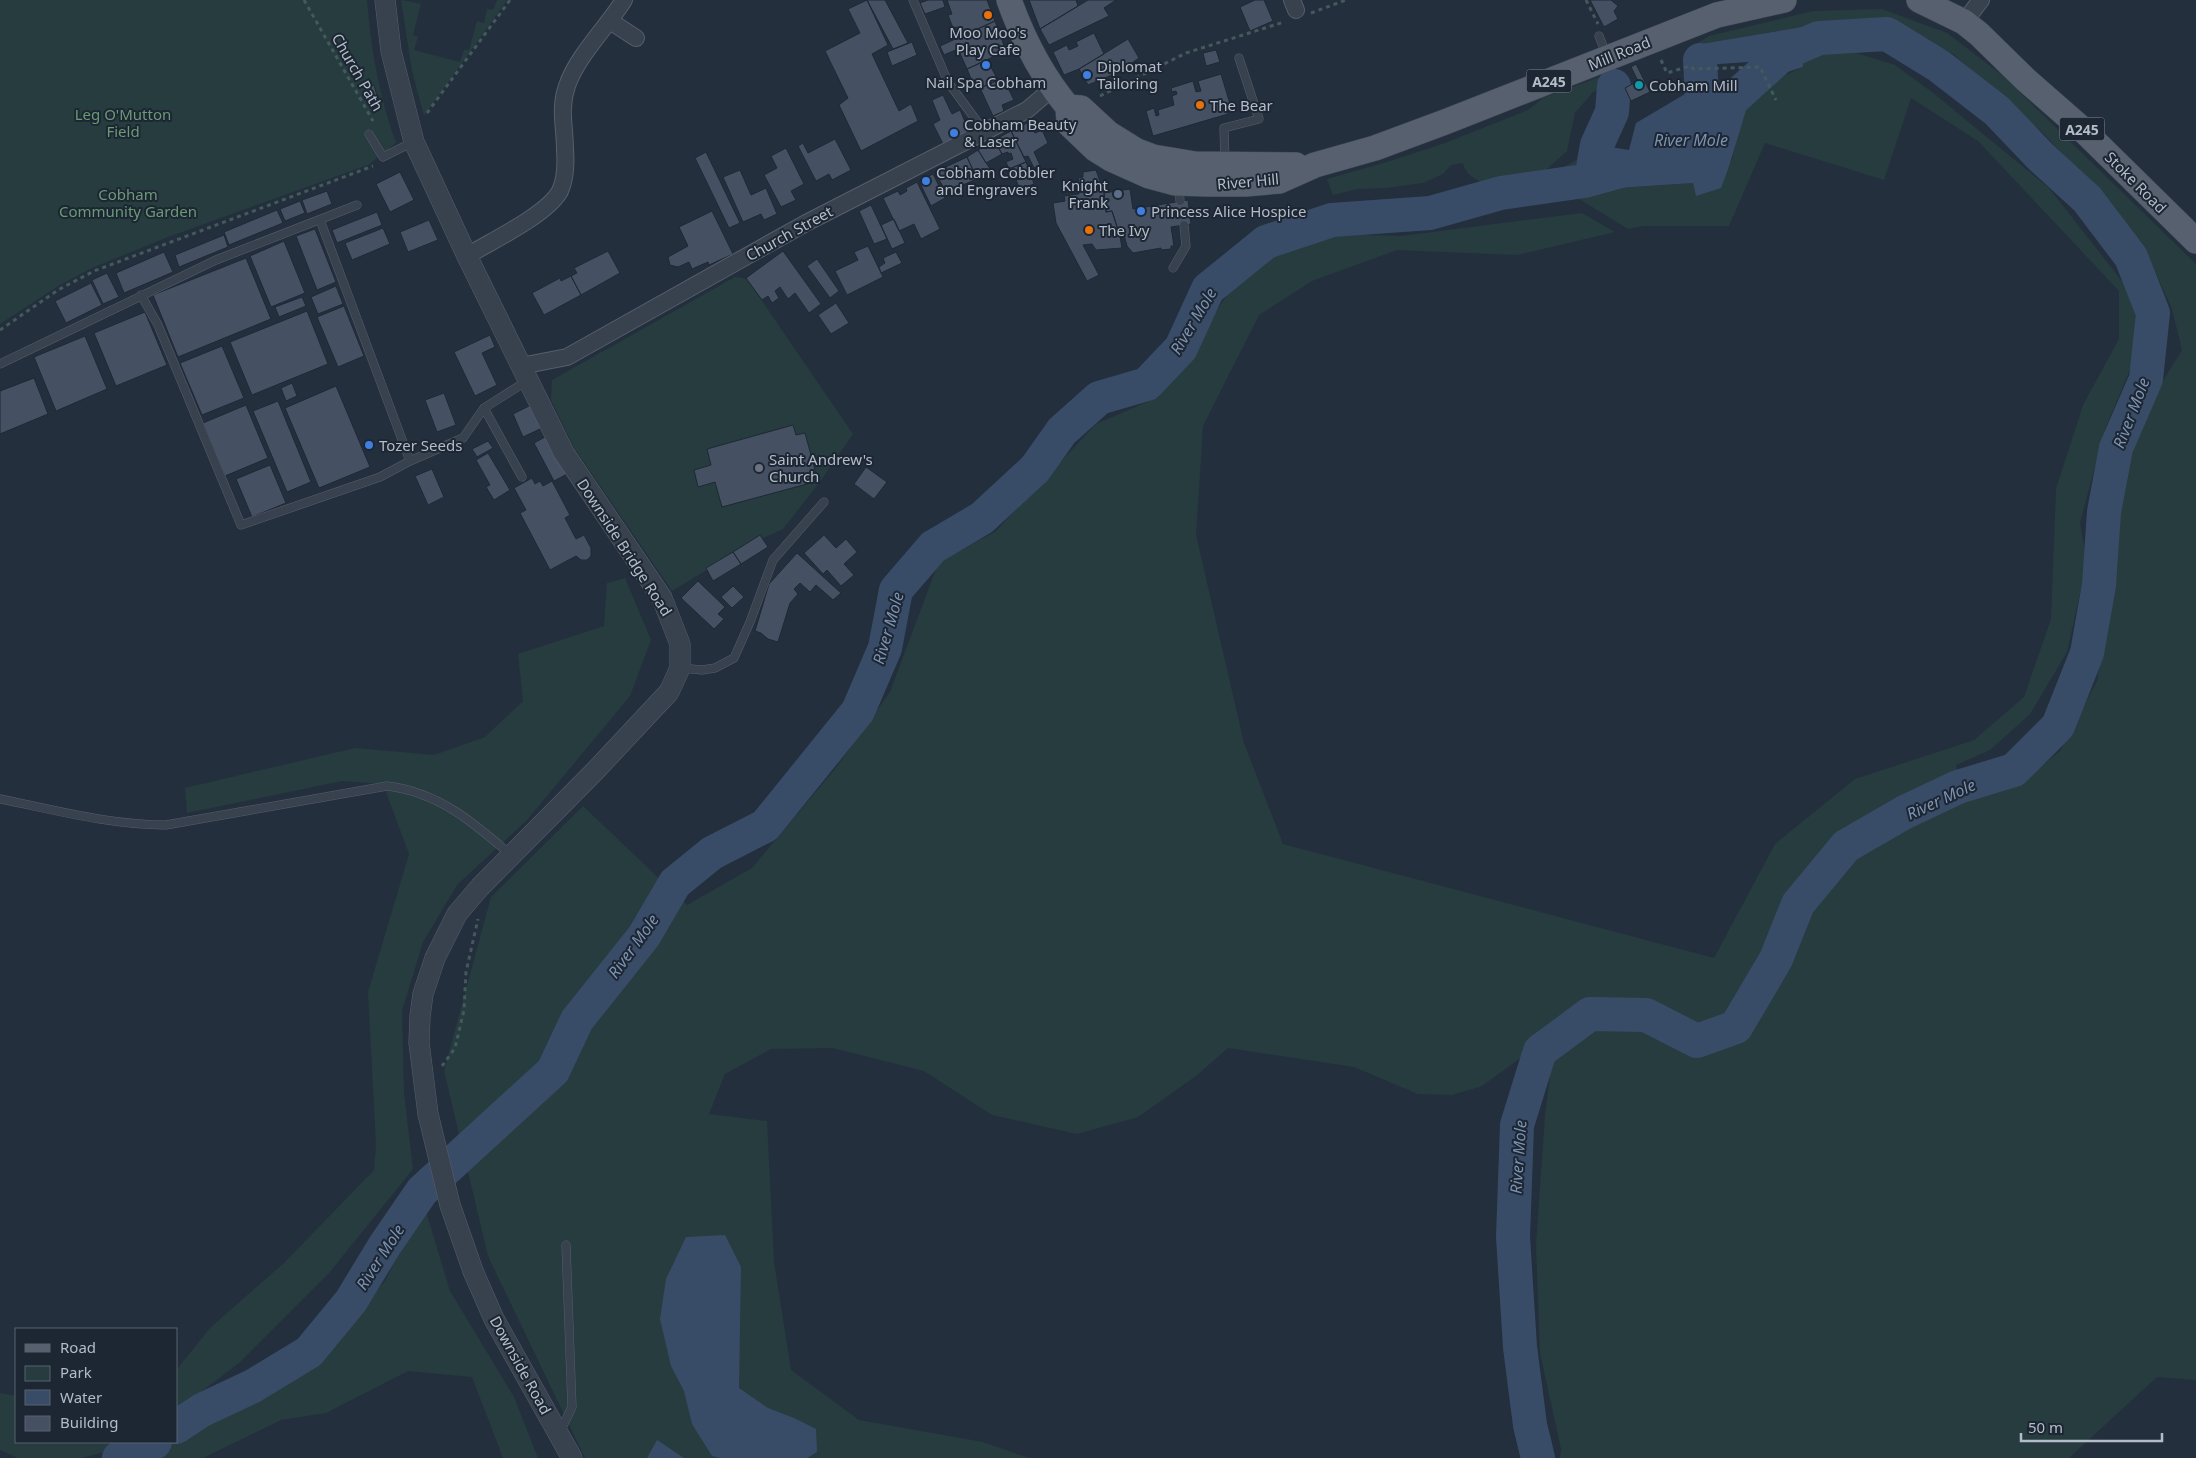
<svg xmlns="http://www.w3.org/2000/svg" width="2196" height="1458" font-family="'Noto Sans',sans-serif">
<rect width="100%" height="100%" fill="#242f3e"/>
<!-- green -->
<path fill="#263c3f" d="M 0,0 L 367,0 C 371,49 379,96 396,143 L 368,165 L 168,237 L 92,268 L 60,285 L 0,324 Z
M 401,0 L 421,4 L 413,35 L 418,37 L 414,50 L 460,62 L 464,50 L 469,50 L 477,21 L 484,23 L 487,9 L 493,10 L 497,0 L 507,0 L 424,116 L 412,71 Z
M 1882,9 L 1947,33 L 2002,75 L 2196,264 L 2196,1380 L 2157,1377 L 2069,1458 L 1560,1458 L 1561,1449 L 1540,1353 L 1536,1245 L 1545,1115 L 1552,1061 L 1530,1051 L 1482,1086 L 1452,1095 L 1418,1094 L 1354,1067 L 1228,1048 L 1196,1076 L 1138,1117 L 1077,1134 L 992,1115 L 924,1071 L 833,1048 L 771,1049 L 725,1074 L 709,1114 L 767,1121 L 774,1262 L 791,1370 L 859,1420 L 983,1442 L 1029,1458 L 585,1458 L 488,1256 L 444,1071 L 491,897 L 583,806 L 687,905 L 752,868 L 835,769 L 890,692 L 939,561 L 995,532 L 1096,424 L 1159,397 L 1239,277 L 1285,250 L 1332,234 L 1401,236 L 1582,213 L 1615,232 L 1518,255 L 1397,250 L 1312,281 L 1259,315 L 1203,426 L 1196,535 L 1244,743 L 1283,844 L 1714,958 L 1775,844 L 1855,779 L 1974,740 L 2024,697 L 2051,619 L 2056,489 L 2083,405 L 2119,339 L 2119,291 L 1978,141 L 1911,98 L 1884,180 L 1765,143 L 1729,226 L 1644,226 L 1628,229 L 1579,199 L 1586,190 L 1693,183 L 1696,195 L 1732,160 L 1740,124 L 1753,90 L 1803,67 L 1802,52 L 1853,52 L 1895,65 L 1932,92 L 2049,188 L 2136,299 L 2134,360 L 2105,429 L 2080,523 L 2087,562 L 2067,652 L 2030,714 L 1990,750 L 1956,765 L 1965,796 L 2018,785 L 2060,751 L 2097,681 L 2108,607 L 2122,484 L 2133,439 L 2158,389 L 2182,350 L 2172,309 L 2142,243 L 2045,135 L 1953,54 L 1904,30 L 1877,23 L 1802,27 L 1695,45 L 1709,36 L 1813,11 Z
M 1605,75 L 1609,86 L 1593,92 L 1575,113 L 1567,151 L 1547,169 L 1521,181 L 1513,194 L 1500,198 C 1496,194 1493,190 1489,187 C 1478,179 1466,177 1463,163 L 1451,165 L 1443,174 L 1423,183 L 1386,188 L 1357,189 L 1333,195 L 1327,179 L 1390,161 L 1445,143 L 1528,110 L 1543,98 Z
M 1594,151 L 1587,185 L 1571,187 L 1543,197 L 1539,192 L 1556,171 Z
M 735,277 L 747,279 L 853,434 L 819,483 L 783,529 L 761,539 L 759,538 L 672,591 L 573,446 L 551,400 L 552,380 Z
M 625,578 L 651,640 L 630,696 L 527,820 L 457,885 L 423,942 L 402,1011 L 404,1093 L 413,1169 L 329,1273 L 239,1363 L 176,1411 L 176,1370 L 211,1327 L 284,1263 L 374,1170 L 376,1146 L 368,992 L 409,854 L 383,784 L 342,781 L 187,813 L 185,788 L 355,748 L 434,755 L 485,737 L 523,701 L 518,654 L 604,626 L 607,583 Z
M 424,1205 L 450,1291 L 514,1397 L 538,1458 L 503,1458 L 472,1377 L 408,1371 L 326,1413 L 281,1420 L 203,1458 L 151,1458 L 201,1422 L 323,1356 L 385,1281 Z
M 0,1393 L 16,1396 L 16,1442 L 136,1442 L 131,1445 L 81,1458 L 18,1458 L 0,1450 Z"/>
<!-- water -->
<path fill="#394c67" d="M 1802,27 L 1803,67 L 1766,79 L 1762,61 L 1690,66 L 1695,45 Z
M 1745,84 L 1753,90 C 1741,122 1734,156 1721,188 L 1696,196 L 1693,183 L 1586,190 L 1585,143 L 1629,150 L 1636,123 L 1697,87 L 1707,86 L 1724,96 Z
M 725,1235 L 741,1267 L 739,1388 L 768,1408 L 794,1418 L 816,1429 L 817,1452 L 807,1458 L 720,1458 L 712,1456 L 692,1424 L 684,1391 L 671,1366 L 660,1319 L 666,1279 L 686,1237 Z
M 657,1440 L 684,1458 L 647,1458 Z"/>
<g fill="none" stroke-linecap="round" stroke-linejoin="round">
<!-- river -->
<path stroke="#394c67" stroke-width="34" d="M 1695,131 L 1702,98 L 1700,60
M 1591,179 L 1597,145 L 1612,112 L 1614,86
M 176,1427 L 202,1410 L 253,1386 L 309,1352 L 351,1301 L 385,1245 L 422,1191 L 553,1071 L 577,1020 L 644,936 L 675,883 L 712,853 L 765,826 L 858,711 L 885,648 L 896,590 L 933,547 L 982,518 L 1035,469 L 1062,431 L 1099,398 L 1147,384 L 1181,348 L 1208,289 L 1266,242 L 1332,220 L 1430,213 L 1501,193 L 1584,181 L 1631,168
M 119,1458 L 140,1452 L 155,1442
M 1538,1458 L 1530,1425 L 1520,1347 L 1513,1237 L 1517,1125 L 1540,1051 L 1590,1014 L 1646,1015 L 1697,1041 L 1736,1027 L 1776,959 L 1798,904 L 1846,846 L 1905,812 L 1958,787 L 2014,770 L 2058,726 L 2087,653 L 2099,585 L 2104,512 L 2116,448 L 2146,379 L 2153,313 L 2131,257 L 2087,199 L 2041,157 L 1997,111 L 1939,66 L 1887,34 L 1819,38 L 1784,53 L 1713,117"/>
</g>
<!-- building -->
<path fill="#455162" stroke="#1f2835" d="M 867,0 L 888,45 L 872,54 L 899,111 L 911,104 L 918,121 L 861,151 L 839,105 L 848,98 L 825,51 L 860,33 L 848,9 Z
M 867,0 L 885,0 L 908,43 L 893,49 Z
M 928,0 L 943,0 L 945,7 L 925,14 L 920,3 Z
M 947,0 L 987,0 L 995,21 L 961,37 L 957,27 L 953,28 L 948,15 L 952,14 Z
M 1029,0 L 1076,0 L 1078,6 L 1040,29 Z
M 1088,0 L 1116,0 L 1104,8 L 1109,16 L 1049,45 L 1040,29 Z
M 1255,0 L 1264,0 L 1273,21 L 1250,31 L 1240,7 Z
M 1590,0 L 1611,0 L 1618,6 L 1614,11 L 1618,19 L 1604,27 Z
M 995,21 L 1006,51 L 967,69 L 958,49 L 944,55 L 940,46 Z
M 1094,33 L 1104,54 L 1079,69 L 1064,75 L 1053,52 L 1067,45 L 1069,50 L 1078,46 L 1076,42 Z
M 1128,39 L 1139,58 L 1119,72 L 1088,85 L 1079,69 Z
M 912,42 L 917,55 L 892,66 L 887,52 Z
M 1216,50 L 1220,62 L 1206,66 L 1203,53 Z
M 987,60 L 998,80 L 976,90 L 967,69 Z
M 1636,64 L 1650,92 L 1631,101 L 1625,88 L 1638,81 L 1631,67 Z
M 1221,74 L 1230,104 L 1226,105 L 1228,114 L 1153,136 L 1146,111 L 1154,108 L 1156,116 L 1159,115 L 1158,110 L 1174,105 L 1172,96 L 1177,94 L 1176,91 L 1172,92 L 1171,88 L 1193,81 L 1196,92 L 1201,91 L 1198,81 Z
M 998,80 L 1001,88 L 1007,86 L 1014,100 L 1002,105 L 1004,111 L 993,116 L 980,88 Z
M 374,85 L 377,96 L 368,98 L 365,87 Z
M 943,95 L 952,114 L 960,110 L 966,124 L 964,125 L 968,134 L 944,146 L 933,124 L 940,120 L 932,100 Z
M 1029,122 L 1035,133 L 1042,130 L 1048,143 L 1034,152 L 1040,165 L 1034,168 L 1028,156 L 1024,157 L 1011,131 Z
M 1011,131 L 1026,162 L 1009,169 L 1006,162 L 1013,159 L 1011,153 L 1008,154 L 1008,152 L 1002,154 L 994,140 Z
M 835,139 L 851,170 L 832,180 L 829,174 L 816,181 L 798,146 L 803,143 L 808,153 Z
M 994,140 L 1002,154 L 986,163 L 978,150 Z
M 786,148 L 804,184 L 791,191 L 796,200 L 781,207 L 764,175 L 777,168 L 771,156 Z
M 978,150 L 992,172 L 977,179 L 967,157 Z
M 706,152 L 740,223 L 729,228 L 695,158 Z
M 967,157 L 977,179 L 946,192 L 935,172 Z
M 1026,162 L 1029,170 L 1026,171 L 1027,175 L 1013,180 L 1009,169 Z
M 740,170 L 751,195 L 766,188 L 777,214 L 764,220 L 761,214 L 743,222 L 723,177 Z
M 1096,170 L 1104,193 L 1106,212 L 1112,211 L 1120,236 L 1122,248 L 1096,250 L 1092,244 L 1083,245 L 1099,275 L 1087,281 L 1056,223 L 1053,203 L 1065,201 L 1064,196 L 1079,194 L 1077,181 L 1079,181 L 1078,178 L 1083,177 L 1083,172 Z
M 400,172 L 414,200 L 390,212 L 376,184 Z
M 933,174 L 945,198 L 931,206 L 919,181 Z
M 1031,175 L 1034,184 L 1020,189 L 1016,180 Z
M 917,182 L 940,229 L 921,239 L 914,224 L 899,231 L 883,198 L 898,191 L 900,195 L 907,191 L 906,188 Z
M 1130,189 L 1133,209 L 1188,200 L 1191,224 L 1171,227 L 1174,246 L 1171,246 L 1171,249 L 1161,250 L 1161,248 L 1133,253 L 1127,246 L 1124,235 L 1120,236 L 1112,211 L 1106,212 L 1104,193 Z
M 327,191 L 332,204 L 307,214 L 302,200 Z
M 300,201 L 305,213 L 285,221 L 280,209 Z
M 871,205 L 887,239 L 874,244 L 859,211 Z
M 277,210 L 283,223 L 229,245 L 224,232 Z
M 712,211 L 733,254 L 709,265 L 708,262 L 692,269 L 689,262 L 678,267 L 670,265 L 668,257 L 688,246 L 679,227 Z
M 377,212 L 382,225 L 337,243 L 332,230 Z
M 894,219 L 905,243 L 892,249 L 881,225 Z
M 429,220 L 438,240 L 408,252 L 400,232 Z
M 383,228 L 390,244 L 352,260 L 345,243 Z
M 315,229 L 336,282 L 317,290 L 296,236 Z
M 224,235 L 228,247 L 179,267 L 175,255 Z
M 284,241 L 305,293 L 271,307 L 250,256 Z
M 868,246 L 883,277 L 847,295 L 835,271 L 858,260 L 854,252 Z
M 608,251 L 620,273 L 581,295 L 571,276 L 577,273 L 574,268 Z
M 783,251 L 821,304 L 809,313 L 795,293 L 788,299 L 780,287 L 775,291 L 779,298 L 772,303 L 768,296 L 762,300 L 746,278 Z
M 164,252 L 173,272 L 124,293 L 116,273 Z
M 896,252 L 902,263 L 881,273 L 879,267 L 885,263 L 883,258 Z
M 246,258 L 271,319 L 178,357 L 153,295 Z
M 817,259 L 839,291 L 830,298 L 807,266 Z
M 107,273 L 119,297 L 103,304 L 92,280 Z
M 571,276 L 581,295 L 544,315 L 532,293 L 560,278 L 561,281 Z
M 91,283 L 102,305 L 66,323 L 55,301 Z
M 336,286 L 343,304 L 318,314 L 311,297 Z
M 302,297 L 306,306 L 279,317 L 275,307 Z
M 836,303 L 849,323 L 831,334 L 818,315 Z
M 344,306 L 364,356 L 338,367 L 317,317 Z
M 307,311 L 328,364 L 252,395 L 230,342 Z
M 145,312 L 167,365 L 116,386 L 94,333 Z
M 490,335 L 495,347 L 482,353 L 497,385 L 475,396 L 454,352 Z
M 85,336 L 107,389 L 56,411 L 34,357 Z
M 222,346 L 244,398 L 202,415 L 180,363 Z
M 34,378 L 48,414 L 0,434 L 0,391 Z
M 292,383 L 297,396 L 286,401 L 281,388 Z
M 336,386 L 370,467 L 319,488 L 285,408 Z
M 444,393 L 456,425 L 437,432 L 425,400 Z
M 278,401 L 311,482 L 287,492 L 253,411 Z
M 246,405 L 268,458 L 225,476 L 203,423 Z
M 531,405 L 542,428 L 523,437 L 513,414 Z
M 793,425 L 796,435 L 805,433 L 818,481 L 722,507 L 715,482 L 698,487 L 694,470 L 711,465 L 707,449 Z
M 547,436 L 567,474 L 554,481 L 534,443 Z
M 488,441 L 493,448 L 477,457 L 472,449 Z
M 488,453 L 510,490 L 494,500 L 486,487 L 490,485 L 476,460 Z
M 270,465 L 286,503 L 252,517 L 236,479 Z
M 866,467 L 887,482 L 874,499 L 854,484 Z
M 432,469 L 444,497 L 428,505 L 415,476 Z
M 532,478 L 535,484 L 540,481 L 543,486 L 552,481 L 570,515 L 565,518 L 576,539 L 584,535 L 591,548 L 591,556 L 587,560 L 581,560 L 576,556 L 550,570 L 520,513 L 526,510 L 514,488 Z
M 760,535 L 768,547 L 741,564 L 733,552 Z
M 824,535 L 836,548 L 846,539 L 857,552 L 844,564 L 854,575 L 841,586 L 827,570 L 823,574 L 804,553 Z
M 733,552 L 741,564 L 713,581 L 706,568 Z
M 797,553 L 841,593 L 833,600 L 816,585 L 810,592 L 800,583 L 794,589 L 798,594 L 790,603 L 778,642 L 768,639 L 761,633 L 755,631 L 769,584 Z
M 698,581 L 725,607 L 718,614 L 724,619 L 714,629 L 681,598 Z
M 733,586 L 744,597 L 732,608 L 721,597 Z"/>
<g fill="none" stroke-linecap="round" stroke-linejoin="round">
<!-- service casing -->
<g stroke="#565f6c" stroke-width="9">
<path id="service" d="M 913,0 L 948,82 L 984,131
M 1599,36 L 1607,56
M 369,134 L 383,157 L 413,142
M 1225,161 L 1224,128 L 1259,119 L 1239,58
M 1179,188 L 1180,201
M 320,220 L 410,461 L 463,438 L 484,408 L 527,381
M 1173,268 L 1186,246 L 1184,225
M 141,295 L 158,325 L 241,525 L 380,477 L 410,461
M 0,364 L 216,260 L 357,205
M 484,408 L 522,477
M 680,668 L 702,670 L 715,668 L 734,658 L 750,622 L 773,560 L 824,502
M 0,799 C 55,810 110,825 166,825 L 387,786 C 438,792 473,822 511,855
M 560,1432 L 572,1407 L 566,1245"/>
</g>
<!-- minor casing -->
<g stroke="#565f6c" stroke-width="18">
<path id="minor" d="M 1292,0 L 1296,10
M 610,21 L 636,38
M 1964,22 L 1981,0
M 467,256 C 491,241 547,215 560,191 C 566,178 566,163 565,150 C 565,127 559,108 567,86 C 577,56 607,27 624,0
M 521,366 L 567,357 L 806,223 L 1027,110 L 1053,88"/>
</g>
<!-- tertiary casing -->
<g stroke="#565f6c" stroke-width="21">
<path id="tertiary" d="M 385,0 L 391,51 L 414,142 L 467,256 L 564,453 L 662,598 L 680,644 L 680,668 L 669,692 L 595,771 L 480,887 L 457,914 L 435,958 L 423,994 L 420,1016 L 419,1043 L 428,1114 L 450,1205 L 473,1271 L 494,1319 L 572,1458"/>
</g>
<!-- primary casing -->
<g stroke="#414a57" stroke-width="26">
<path id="primary" d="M 1009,0 C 1023,39 1041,75 1068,107
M 1919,0 L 1964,22 L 1979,34 L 2026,80 L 2082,129 L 2196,241
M 1068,107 L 1069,124 L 1095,149 L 1111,159 L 1149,176 L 1175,183 L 1209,184 L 1245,184 L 1279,181 L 1315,165 L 1375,148 L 1445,122 L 1717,15 L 1784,0
M 1068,107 L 1081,108 L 1108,133 L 1137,151 L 1153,157 L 1195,164 L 1296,165"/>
</g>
<!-- path -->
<path stroke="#44595c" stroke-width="3" stroke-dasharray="4 4" stroke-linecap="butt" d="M 304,0 L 373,121
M 1586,0 L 1598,24
M 1311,13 L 1346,0
M 1661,60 L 1667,73 L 1690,66 L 1694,69 L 1760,67 L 1776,100
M 1100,96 L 1186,53 L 1284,22
M 427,113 L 510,0
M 0,330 L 58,290 L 94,271 L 373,166
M 442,1066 L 455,1048 L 464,1010 L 466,972 L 478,919"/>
<!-- service -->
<use href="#service" stroke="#38414e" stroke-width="8"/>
<!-- minor -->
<use href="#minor" stroke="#38414e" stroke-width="16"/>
<!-- tertiary -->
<use href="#tertiary" stroke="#38414e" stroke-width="20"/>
<!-- primary -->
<use href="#primary" stroke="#56606e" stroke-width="25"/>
</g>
<!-- markers -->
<g fill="#e8710a" stroke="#1d2633" stroke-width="2">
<circle cx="988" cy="15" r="5"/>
<circle cx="1200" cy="105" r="5"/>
<circle cx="1089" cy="230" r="5"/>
</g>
<g fill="#3f7fe0" stroke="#1d2633" stroke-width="2">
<circle cx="986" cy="65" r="5"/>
<circle cx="1087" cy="75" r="5"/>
<circle cx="954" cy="133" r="5"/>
<circle cx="926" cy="181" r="5"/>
<circle cx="1141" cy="211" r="5"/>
<circle cx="369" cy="445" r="5"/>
</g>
<circle fill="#0f9aa8" stroke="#1d2633" stroke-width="2" cx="1639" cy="85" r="5"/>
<circle fill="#5c6f8a" stroke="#1d2633" stroke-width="2" cx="1118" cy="194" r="5"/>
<circle fill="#6b7280" stroke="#1d2633" stroke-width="2" cx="759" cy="468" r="5"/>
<g text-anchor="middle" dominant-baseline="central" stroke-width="4" stroke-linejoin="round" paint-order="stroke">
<!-- shield labels -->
<g fill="#1d2633" stroke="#878f9c" stroke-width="1">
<rect x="1526.5" y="69.5" width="45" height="23" rx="4"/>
<rect x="2059.5" y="117.5" width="45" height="23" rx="4"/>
</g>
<g font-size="14" font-weight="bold" fill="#b4bcc9">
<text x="1549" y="81">A245</text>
<text x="2082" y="129">A245</text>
</g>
<!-- poi labels -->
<g font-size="15" fill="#b4bcc9" stroke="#1d2633" text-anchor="start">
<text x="988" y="32" text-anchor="middle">Moo Moo's<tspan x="988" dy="17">Play Cafe</tspan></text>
<text x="1097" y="66">Diplomat<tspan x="1097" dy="17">Tailoring</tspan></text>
<text x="986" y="82" text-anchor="middle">Nail Spa Cobham</text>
<text x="1649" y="85">Cobham Mill</text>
<text x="1210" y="105">The Bear</text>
<text x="964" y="124">Cobham Beauty<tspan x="964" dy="17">&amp; Laser</tspan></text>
<text x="936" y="172">Cobham Cobbler<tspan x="936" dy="17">and Engravers</tspan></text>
<text x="1108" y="185" text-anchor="end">Knight<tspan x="1108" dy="17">Frank</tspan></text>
<text x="1151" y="211">Princess Alice Hospice</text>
<text x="1099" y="230">The Ivy</text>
<text x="379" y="445">Tozer Seeds</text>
<text x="769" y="459">Saint Andrew's<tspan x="769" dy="17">Church</tspan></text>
</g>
<!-- street labels -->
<g font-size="15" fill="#b4bcc9" stroke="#1d2633">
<text transform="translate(1619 53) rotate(-22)">Mill Road</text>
<text transform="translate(358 72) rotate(60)">Church Path</text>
<text transform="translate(1248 181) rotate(-5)">River Hill</text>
<text transform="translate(2136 182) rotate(45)">Stoke Road</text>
<text transform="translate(789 233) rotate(-29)">Church Street</text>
<text transform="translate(625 547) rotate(57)">Downside Bridge Road</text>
<text transform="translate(521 1365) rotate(61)">Downside Road</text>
</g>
<!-- park labels -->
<g font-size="15" fill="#6b9a76" stroke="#1d2633">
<text x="123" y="114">Leg O'Mutton<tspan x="123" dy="17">Field</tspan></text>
<text x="128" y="194">Cobham<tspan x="128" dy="17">Community Garden</tspan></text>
</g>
<!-- water labels -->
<g font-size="16" font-style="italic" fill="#7c92b1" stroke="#1d2633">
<text x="1691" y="140">River Mole</text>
<text transform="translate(1193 321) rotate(-59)">River Mole</text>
<text transform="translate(2131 413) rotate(-69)">River Mole</text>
<text transform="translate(888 628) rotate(-74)">River Mole</text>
<text transform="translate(1941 799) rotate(-25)">River Mole</text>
<text transform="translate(633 946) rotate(-54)">River Mole</text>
<text transform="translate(1518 1157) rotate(-86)">River Mole</text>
<text transform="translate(380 1257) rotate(-57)">River Mole</text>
</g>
</g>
<!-- legend -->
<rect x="15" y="1328" width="162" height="115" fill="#1d2633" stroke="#59626f"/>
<rect x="25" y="1344" width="25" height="8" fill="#56606e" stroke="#59626f"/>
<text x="60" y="1353" font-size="15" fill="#b4bcc9">Road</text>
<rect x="25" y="1366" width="25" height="15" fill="#263c3f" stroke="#59626f"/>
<text x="60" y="1378" font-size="15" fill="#b4bcc9">Park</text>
<rect x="25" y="1390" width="25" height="15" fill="#394c67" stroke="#59626f"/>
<text x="60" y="1403" font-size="15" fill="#b4bcc9">Water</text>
<rect x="25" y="1416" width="25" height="15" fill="#455162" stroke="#59626f"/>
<text x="60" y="1428" font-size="15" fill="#b4bcc9">Building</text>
<!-- scale -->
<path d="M2021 1433v8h141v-8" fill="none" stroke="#b4bcc9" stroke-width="2.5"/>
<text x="2028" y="1433" font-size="15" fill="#b4bcc9" stroke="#1d2633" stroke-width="4" paint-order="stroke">50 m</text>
</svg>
